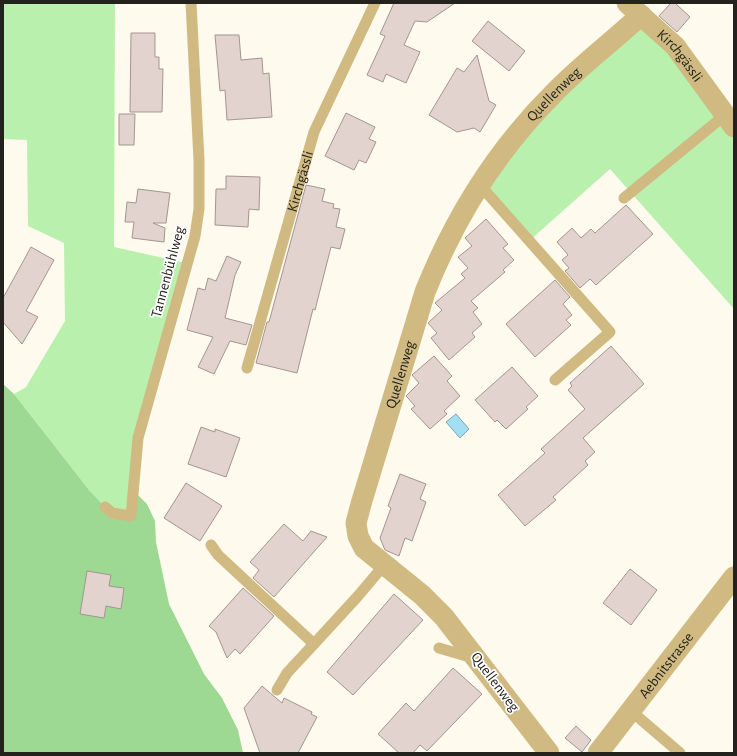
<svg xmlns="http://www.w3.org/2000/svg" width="737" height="756" font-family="'Alegreya Sans',sans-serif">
<rect width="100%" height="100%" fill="#fefaed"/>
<!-- green -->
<path fill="#b9f0ae" d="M 3,3 L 115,3 L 114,247 L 186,263 L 138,438 L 131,516 L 105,507 L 89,490 L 14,394 L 26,387 L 65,321 L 64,243 L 28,226 L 27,140 L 3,139 Z
M 641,15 L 734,127 L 734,309 L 610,169 L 529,241 L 479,184 Z"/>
<!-- forest -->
<path fill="#9dd992" d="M 3,384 L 14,394 L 89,490 L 105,507 L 131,516 L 134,491 L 147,504 L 155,521 L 156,542 L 169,604 L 204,674 L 222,698 L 238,730 L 243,753 L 3,753 Z"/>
<!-- water -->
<path fill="#a2dff5" stroke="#7ca6b4" d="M 456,414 L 469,429 L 460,438 L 446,422 Z"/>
<!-- building -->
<path fill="#e2d3ce" stroke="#a49591" d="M 394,3 L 455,3 L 427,22 L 415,21 L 404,45 L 420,52 L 406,83 L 386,74 L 383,82 L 367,75 L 385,36 L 380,34 Z
M 671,3 L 675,3 L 690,17 L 677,32 L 659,16 Z
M 488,21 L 525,51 L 509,71 L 472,41 Z
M 131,33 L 155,33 L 155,57 L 159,57 L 159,69 L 163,69 L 162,112 L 130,112 Z
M 215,35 L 239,35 L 241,60 L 262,58 L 263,74 L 269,73 L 272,117 L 227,120 L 225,90 L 220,91 Z
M 477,55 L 489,101 L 496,105 L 480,132 L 474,128 L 457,132 L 429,115 L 457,68 L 464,72 Z
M 346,113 L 375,127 L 369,139 L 376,142 L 366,163 L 359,160 L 354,170 L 325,156 Z
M 119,114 L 135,114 L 134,145 L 119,145 Z
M 226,176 L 260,177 L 259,210 L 249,209 L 248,227 L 215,225 L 216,189 L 226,189 Z
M 306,185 L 325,189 L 322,201 L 334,204 L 333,208 L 340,209 L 336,227 L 345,229 L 340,249 L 331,247 L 315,310 L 313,309 L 297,373 L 256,363 L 267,322 L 269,322 Z
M 138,189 L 170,193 L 166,223 L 153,223 L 165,228 L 164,242 L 132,238 L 134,222 L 125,222 L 127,202 L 136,203 Z
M 626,205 L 653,234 L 596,285 L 590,279 L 580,288 L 565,271 L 569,268 L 562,260 L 568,255 L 557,242 L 572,228 L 581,238 L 591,229 L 595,233 Z
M 486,219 L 508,244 L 503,248 L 514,260 L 503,270 L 505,272 L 471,301 L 478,308 L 473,312 L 482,324 L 472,333 L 475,337 L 449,360 L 431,338 L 437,333 L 428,323 L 442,310 L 435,303 L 465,278 L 461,274 L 468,268 L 458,257 L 472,246 L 465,238 Z
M 31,247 L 54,260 L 26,311 L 38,317 L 22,344 L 3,322 L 3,298 Z
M 227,256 L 241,262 L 235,275 L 225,318 L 252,325 L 246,345 L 230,341 L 214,374 L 198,367 L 213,337 L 187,330 L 198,288 L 205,290 L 208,278 L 216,281 Z
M 555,280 L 570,297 L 563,304 L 572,315 L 566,320 L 571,325 L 535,357 L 506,324 Z
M 611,346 L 644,384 L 583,438 L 595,452 L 585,461 L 588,465 L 553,497 L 556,500 L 525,526 L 498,495 L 545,453 L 541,449 L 585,409 L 568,390 L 572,386 L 570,383 Z
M 434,356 L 452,376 L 447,381 L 460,396 L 444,411 L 447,414 L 430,429 L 411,409 L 415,406 L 406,396 L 419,383 L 412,375 Z
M 512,367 L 538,396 L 526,407 L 528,409 L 506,429 L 497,420 L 495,422 L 475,400 Z
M 201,427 L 215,432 L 215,429 L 240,438 L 226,477 L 188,464 Z
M 400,474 L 426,484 L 420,499 L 426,502 L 412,541 L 405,538 L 399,556 L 385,550 L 380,538 L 391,508 L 388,506 Z
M 186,483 L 222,506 L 200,541 L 164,518 Z
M 284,524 L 303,541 L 311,531 L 327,537 L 274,597 L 253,578 L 259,570 L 250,562 Z
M 630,569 L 657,590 L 631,625 L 603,603 Z
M 87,571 L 111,575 L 109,586 L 124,588 L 121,609 L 106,606 L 104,618 L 80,614 Z
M 243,588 L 274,616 L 240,654 L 235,649 L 227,658 L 216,632 L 209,626 Z
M 394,594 L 423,620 L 353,695 L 327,672 Z
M 453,668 L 482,694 L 427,751 L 420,745 L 413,753 L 399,753 L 378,734 L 406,703 L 414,711 Z
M 262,686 L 282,703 L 284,698 L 312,712 L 311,714 L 317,717 L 298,753 L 260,753 L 244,708 Z
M 576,726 L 591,740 L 582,752 L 565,738 Z"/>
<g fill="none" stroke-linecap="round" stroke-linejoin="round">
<!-- service -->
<g stroke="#d0ba81" stroke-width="11">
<path d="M 479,184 L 610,332 L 555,380"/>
<path d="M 624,198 L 725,115"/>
<path id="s1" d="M 247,368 L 314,132 L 375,3"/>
<path d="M 105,507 L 112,513 L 131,516 L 138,438 L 195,236 L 199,209 L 199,160 L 191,3"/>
<path d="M 211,545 L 218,555 L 314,644 L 358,596 L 385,564"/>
<path d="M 439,648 L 473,658"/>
<path d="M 277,690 L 287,673 L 314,644"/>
<path d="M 631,711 L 680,753"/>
</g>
<!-- minor -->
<g stroke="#d0ba81" stroke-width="21">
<path id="s2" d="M 627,3 L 675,46 L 734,127"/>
<path id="s3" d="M 549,753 L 444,617 L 422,595 L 364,548 L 358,536 L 356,523 L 361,504 L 425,292 C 455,217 496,151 553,94 C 580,66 612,42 641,15"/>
<path id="s4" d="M 598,753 L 734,577"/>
</g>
</g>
<g text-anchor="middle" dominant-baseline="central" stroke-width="3.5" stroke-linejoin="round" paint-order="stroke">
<!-- street labels -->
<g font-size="15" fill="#23221d" stroke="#fff">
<text stroke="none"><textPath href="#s2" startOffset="75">Kirchgässli</textPath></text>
<text stroke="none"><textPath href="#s3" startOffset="783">Quellenweg</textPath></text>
<text stroke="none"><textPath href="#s1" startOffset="194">Kirchgässli</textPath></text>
<text transform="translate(168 272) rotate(-75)">Tannenbühlweg</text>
<text stroke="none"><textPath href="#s3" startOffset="459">Quellenweg</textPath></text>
<text stroke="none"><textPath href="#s4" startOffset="111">Aebnitstrasse</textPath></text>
<text transform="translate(495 682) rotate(53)">Quellenweg</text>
</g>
</g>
<!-- border -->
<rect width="737" height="756" fill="none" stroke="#23221d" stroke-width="8"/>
</svg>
